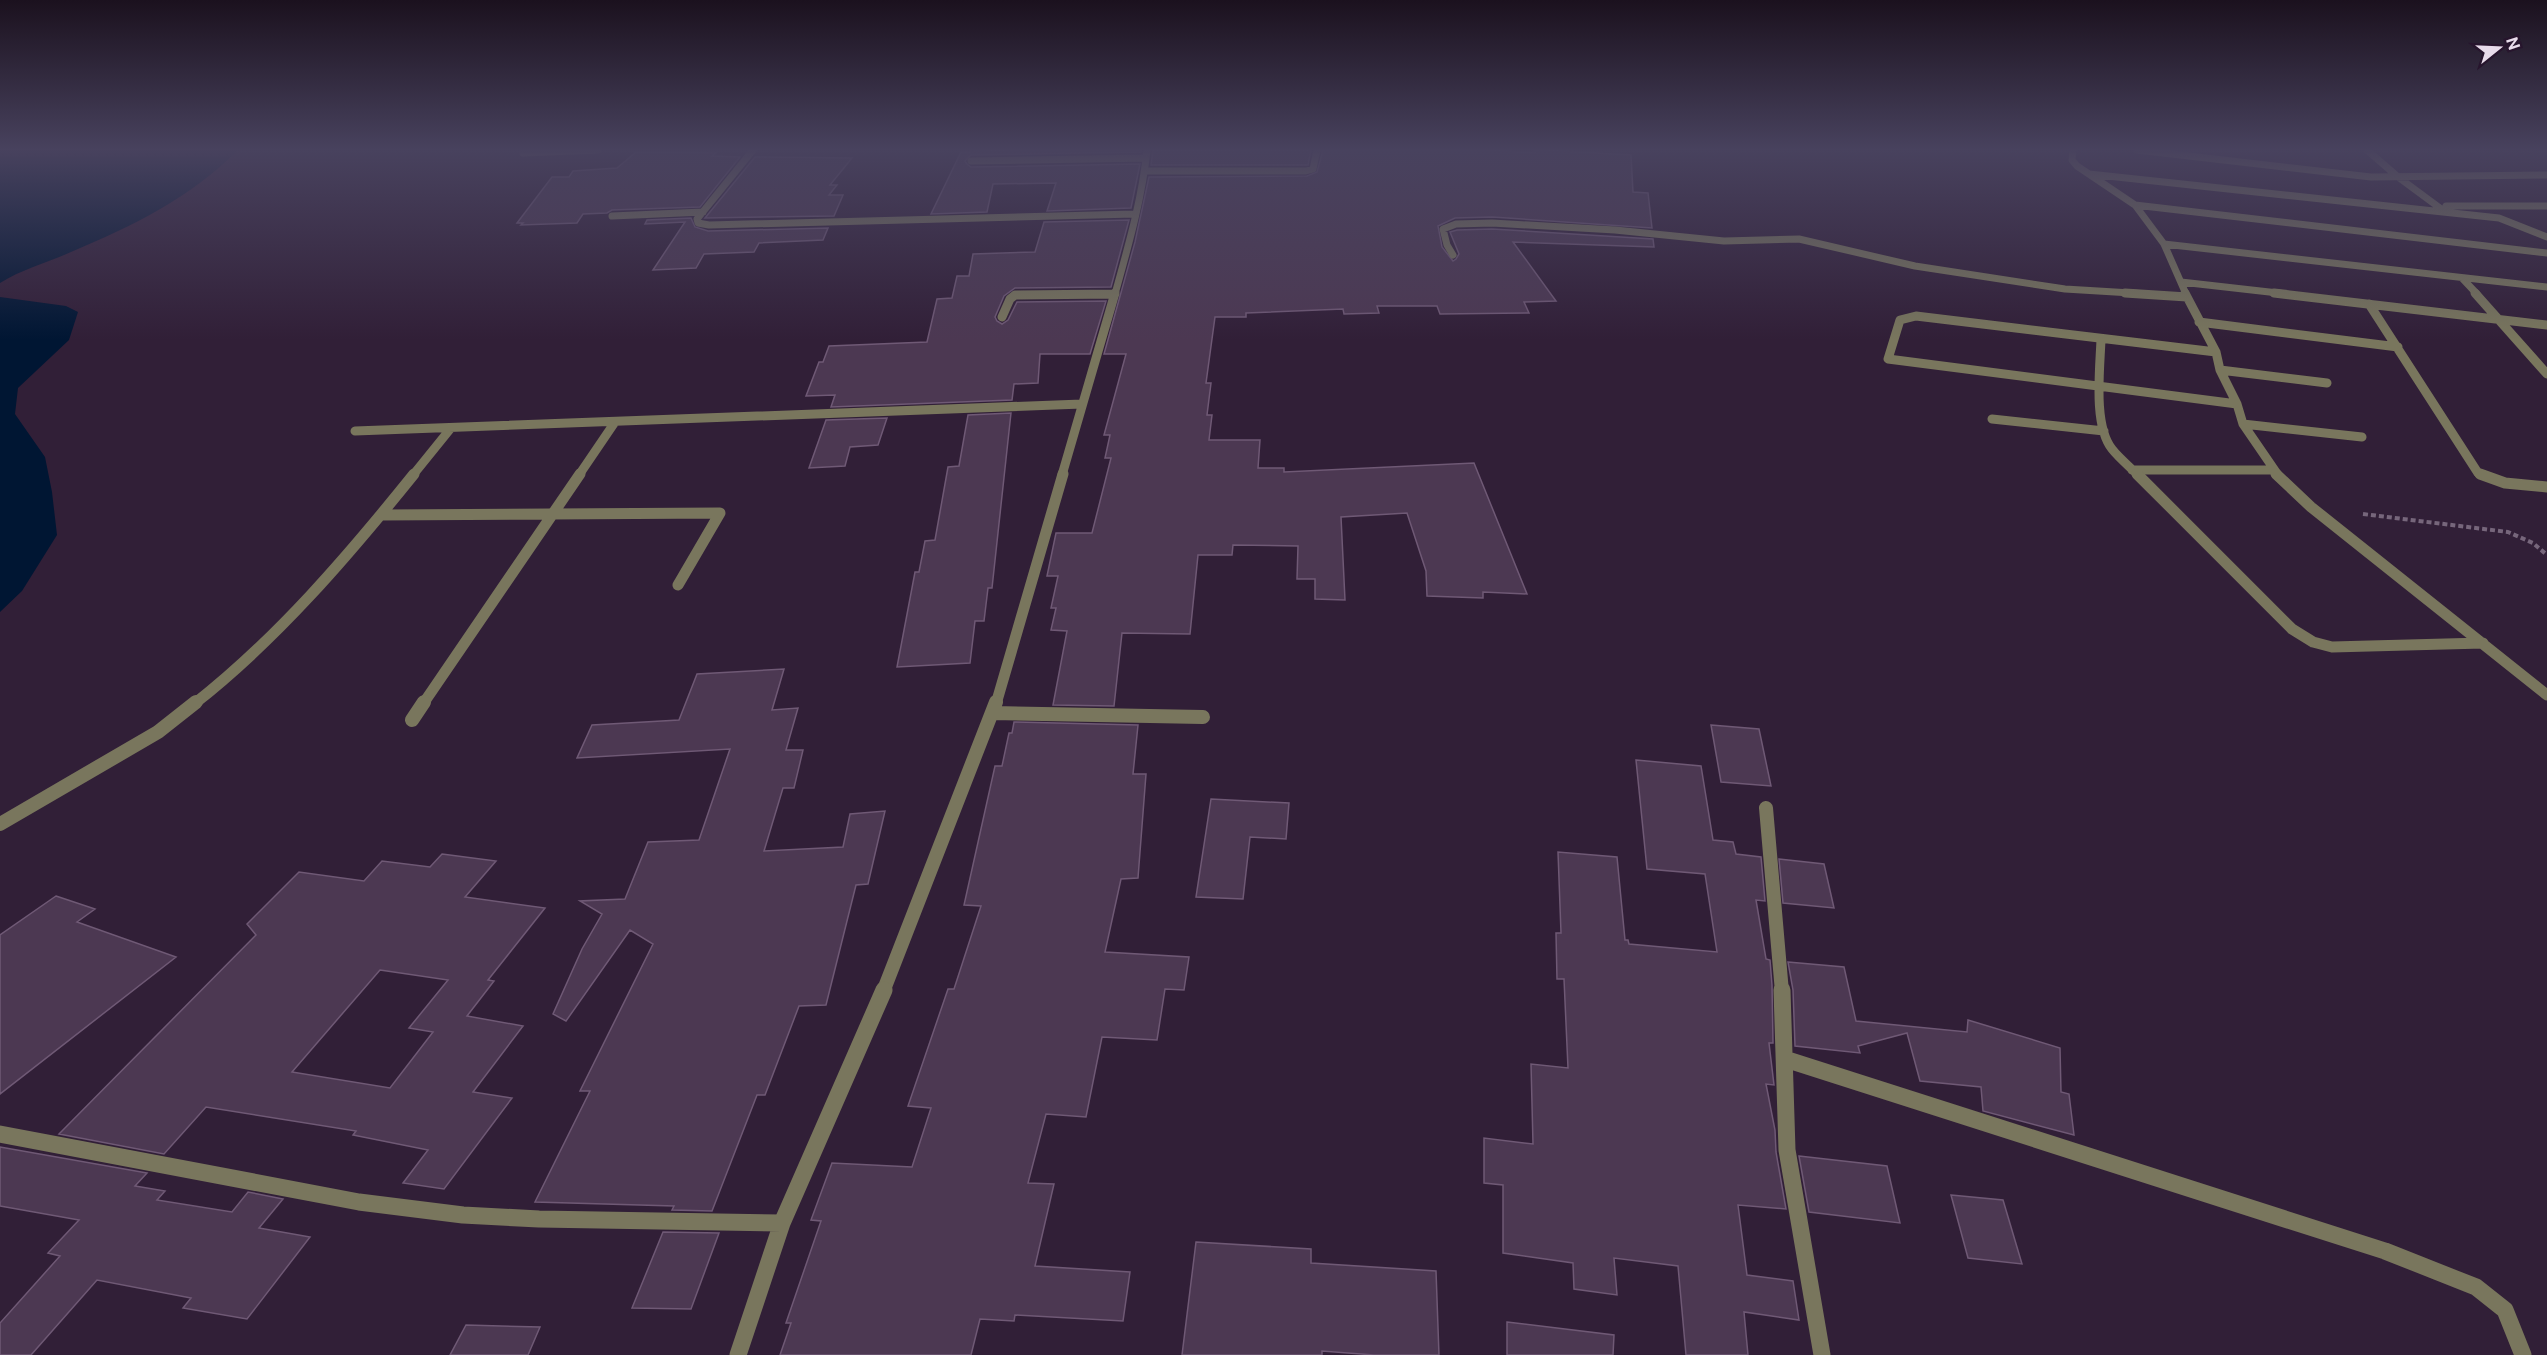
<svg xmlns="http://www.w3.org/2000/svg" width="2547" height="1355" font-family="'Public Sans',sans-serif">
<rect width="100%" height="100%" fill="#311f37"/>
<!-- water -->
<path fill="#001633" d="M 0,150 L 238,150 C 190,198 133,226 71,252 C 47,263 22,269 0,283 Z
M 0,297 L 66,306 L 78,312 L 69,340 L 18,388 L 15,414 L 45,457 L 52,492 L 57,535 L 22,591 L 0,612 Z"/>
<!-- building -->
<path fill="#4c3852" stroke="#6f5975" stroke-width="1.5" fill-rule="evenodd" d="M 1009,150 L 1141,150 L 1141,152 L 971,155 L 965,161 L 967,164 L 971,167 L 1140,164 L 1131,208 L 1047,211 L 1056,183 L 993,184 L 987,212 L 931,214 L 961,152 Z
M 1153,150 L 1257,151 L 1311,150 L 1308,165 L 1151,165 Z
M 1323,150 L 1489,150 L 1535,153 L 1535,150 L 1544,150 L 1631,155 L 1633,192 L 1648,193 L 1652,228 L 1492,217 L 1455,218 L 1438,226 L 1442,247 L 1453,261 L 1456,259 L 1459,254 L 1450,232 L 1457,230 L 1492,229 L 1653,239 L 1654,247 L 1513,242 L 1556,301 L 1524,302 L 1529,313 L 1440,314 L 1437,306 L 1377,306 L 1379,313 L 1344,314 L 1343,309 L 1246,313 L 1246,317 L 1215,317 L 1206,383 L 1211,383 L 1207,415 L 1212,415 L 1209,440 L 1260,440 L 1258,468 L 1284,468 L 1284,472 L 1474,463 L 1527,594 L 1483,592 L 1483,598 L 1427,596 L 1426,571 L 1407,513 L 1341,517 L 1345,600 L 1315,599 L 1315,579 L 1297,579 L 1298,546 L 1233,545 L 1232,555 L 1198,555 L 1190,634 L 1122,633 L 1114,706 L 1053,705 L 1067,631 L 1051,630 L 1056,608 L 1051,608 L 1058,576 L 1047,576 L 1056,533 L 1092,533 L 1111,458 L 1105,458 L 1110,435 L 1104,435 L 1126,354 L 1104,354 L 1135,242 L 1149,177 L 1307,176 L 1317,172 Z
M 636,152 L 716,153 L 712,156 L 740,157 L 700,207 L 612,210 L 607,213 L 583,214 L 577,223 L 521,225 L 523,223 L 517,223 L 552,177 L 569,177 L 573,171 L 617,168 Z
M 755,157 L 852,158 L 830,185 L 837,185 L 829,195 L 843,195 L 834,216 L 705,218 Z
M 691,218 L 695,227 L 708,231 L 828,228 L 823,240 L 759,243 L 754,252 L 704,254 L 696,268 L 653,270 L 685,222 L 645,224 L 647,220 Z
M 1129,220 L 1111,287 L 1015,288 L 1004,296 L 995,317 L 997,321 L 1002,324 L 1008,320 L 1017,302 L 1106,301 L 1090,354 L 1040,354 L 1038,383 L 1014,384 L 1012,400 L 831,407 L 835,395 L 806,396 L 819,362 L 823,362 L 829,346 L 927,342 L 937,299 L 952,298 L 957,276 L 969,276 L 973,254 L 1035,252 L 1044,222 Z
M 1011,413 L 992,588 L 988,588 L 984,621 L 975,621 L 970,663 L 897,667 L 915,572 L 919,572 L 925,541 L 935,540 L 948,467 L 959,466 L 968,415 Z
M 887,418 L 878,445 L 850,447 L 845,466 L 809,468 L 826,420 Z
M 784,669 L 772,710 L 798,708 L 786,750 L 803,750 L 794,788 L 783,788 L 764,851 L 843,847 L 850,814 L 885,811 L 868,884 L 856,885 L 826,1005 L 799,1006 L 765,1095 L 757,1095 L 712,1211 L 672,1210 L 674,1206 L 535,1202 L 590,1091 L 580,1091 L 653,944 L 630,930 L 566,1021 L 553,1014 L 582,949 L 602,914 L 580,901 L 625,899 L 648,842 L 699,840 L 730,749 L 577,758 L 592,725 L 679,720 L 697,674 Z
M 1014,722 L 1138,725 L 1133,774 L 1146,774 L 1138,878 L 1121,879 L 1105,952 L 1189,957 L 1184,990 L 1165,989 L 1157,1040 L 1102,1037 L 1086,1117 L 1046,1114 L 1028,1183 L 1054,1184 L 1035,1266 L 1130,1272 L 1123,1321 L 1015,1315 L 1014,1321 L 980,1319 L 971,1355 L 780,1355 L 791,1323 L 786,1323 L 821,1221 L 811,1220 L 832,1163 L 912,1167 L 931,1108 L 908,1106 L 948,989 L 954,989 L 981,906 L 964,905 L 995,766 L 1002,766 L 1009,733 L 1012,733 Z
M 1711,725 L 1759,729 L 1771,786 L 1721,782 Z
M 1636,760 L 1701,766 L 1713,840 L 1733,842 L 1736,854 L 1761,857 L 1765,901 L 1756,900 L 1766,959 L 1770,960 L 1772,985 L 1773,1043 L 1769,1043 L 1774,1085 L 1766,1084 L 1775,1130 L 1776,1152 L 1786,1209 L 1738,1205 L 1747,1275 L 1793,1281 L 1799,1320 L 1744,1312 L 1748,1355 L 1686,1355 L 1678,1266 L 1614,1258 L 1617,1295 L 1574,1289 L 1573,1263 L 1503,1253 L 1503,1185 L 1484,1183 L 1484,1138 L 1533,1144 L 1531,1064 L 1568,1068 L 1564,979 L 1557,979 L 1556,933 L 1561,933 L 1558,852 L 1617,857 L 1625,940 L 1628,940 L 1629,944 L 1717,952 L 1705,874 L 1647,869 Z
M 1211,799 L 1289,803 L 1286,839 L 1250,837 L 1243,899 L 1196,897 Z
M 442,854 L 496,861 L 465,897 L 545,908 L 488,980 L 494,981 L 467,1016 L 523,1026 L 473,1092 L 512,1098 L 444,1189 L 403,1183 L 428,1150 L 353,1135 L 356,1131 L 206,1107 L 164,1154 L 59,1134 L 256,935 L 247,924 L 299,872 L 364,881 L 382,861 L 430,867 ZM 380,970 L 448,980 L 409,1028 L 433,1032 L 390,1088 L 292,1072 Z
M 1779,859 L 1824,864 L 1834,908 L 1783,903 Z
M 56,896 L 95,909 L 77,922 L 176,957 L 0,1094 L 0,935 Z
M 1788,962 L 1844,967 L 1856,1021 L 1967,1032 L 1968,1020 L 2060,1048 L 2061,1092 L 2069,1094 L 2074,1135 L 1983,1111 L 1981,1087 L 1920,1081 L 1907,1033 L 1858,1046 L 1860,1053 L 1795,1046 L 1793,990 Z
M 0,1147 L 147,1173 L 135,1186 L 165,1191 L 157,1200 L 232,1212 L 248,1192 L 283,1199 L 259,1228 L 310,1237 L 247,1319 L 183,1308 L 191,1298 L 97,1280 L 31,1355 L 0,1355 L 0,1323 L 60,1256 L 48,1253 L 79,1220 L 0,1206 Z
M 1799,1156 L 1887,1166 L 1900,1223 L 1809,1212 Z
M 1951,1195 L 2003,1200 L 2022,1264 L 1968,1258 Z
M 663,1232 L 719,1233 L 691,1309 L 632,1308 Z
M 1196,1242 L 1311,1249 L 1311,1263 L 1436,1271 L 1439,1355 L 1374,1355 L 1322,1351 L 1322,1355 L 1182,1355 Z
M 1507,1322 L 1614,1335 L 1613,1355 L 1507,1355 Z
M 466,1325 L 540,1327 L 528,1355 L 450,1355 Z"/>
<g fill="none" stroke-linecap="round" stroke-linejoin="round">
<!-- path -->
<path stroke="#76667b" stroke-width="4" stroke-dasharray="5 3" stroke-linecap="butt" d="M 2363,514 L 2508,532 L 2533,543 L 2547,555"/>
<!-- minor-far4 -->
<path stroke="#79765d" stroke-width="7" d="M 753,150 L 697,219 L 698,223 L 709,225 L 1134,214
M 2073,150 L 2072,160 L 2077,166 L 2135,205 L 2164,244 L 2186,294
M 2137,150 L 2371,177 L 2547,175
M 2367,150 L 2398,177 L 2444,211
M 523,153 L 598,150
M 971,161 L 1146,158
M 1145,171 L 1306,171 L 1313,169 L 1317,150
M 2089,174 L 2499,218 L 2547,237
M 2135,205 L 2547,253
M 2446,206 L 2547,206
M 612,216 L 703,212
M 2164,244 L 2547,287
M 1453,255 L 1447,245 L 1443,229 L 1456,224 L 1492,223 L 1615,230 L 1724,241 L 1799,239 L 1915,266 L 2065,289 L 2148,294
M 2462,278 L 2477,294
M 2181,282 L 2287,294
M 1072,294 L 1115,294
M 1115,294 C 1128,247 1142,199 1147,150"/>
<!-- minor-far3 -->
<path stroke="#79765d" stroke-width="9" d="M 2125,293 L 2187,297
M 2185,293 L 2216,352 L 2220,370 L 2237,404 L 2243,424 L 2278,475
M 2274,293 L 2547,325
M 2475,293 L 2547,374
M 2369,304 L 2478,473 L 2484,475
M 1002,317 L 1010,299 L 1015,295 L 1115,294
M 2199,322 L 2398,347
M 2101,339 C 2100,369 2093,425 2112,449 C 2119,458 2130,467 2138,475
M 2216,352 L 1916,316 L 1900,320 L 1888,359 L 2237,404
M 2220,370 L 2327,383
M 1992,419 L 2104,431
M 2243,424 L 2362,437
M 355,431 L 1082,404
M 2132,470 L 2272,470
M 413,475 L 451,428
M 579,475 L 615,422
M 1062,475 L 1115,293"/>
<!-- minor-far2 -->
<path stroke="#79765d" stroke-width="11" d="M 2137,474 L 2292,629 L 2313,642 L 2332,647 L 2483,643
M 2276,474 L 2311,507 L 2547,695
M 2480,474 L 2505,483 L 2547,487
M 381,515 L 720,513 L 678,585
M 194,704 C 277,639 348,556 414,474
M 423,704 L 580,474
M 996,704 L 1063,474"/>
<!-- minor-far1 -->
<path stroke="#79765d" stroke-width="14" d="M 993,713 L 1203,717
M 412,720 L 424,702
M 1766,808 L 1782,992
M 0,824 L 158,732 L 196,702
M 883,992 L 996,702"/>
<!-- minor -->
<path stroke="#79765d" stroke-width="17" d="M 1782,990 L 1787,1150 L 1822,1355
M 1785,1059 L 2385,1251 L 2476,1287 L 2505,1310 L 2523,1355
M 0,1134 L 359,1202 L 463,1215 L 539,1219 L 782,1223
M 738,1355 L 782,1223 L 884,990"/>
</g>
<!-- sky -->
<linearGradient id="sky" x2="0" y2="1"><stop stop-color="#1b111e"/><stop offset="0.44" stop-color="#48425e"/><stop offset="1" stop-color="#48425e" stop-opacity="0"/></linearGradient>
<rect width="2547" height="340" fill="url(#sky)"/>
<!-- north arrow -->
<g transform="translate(2499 48) rotate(72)" stroke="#27152d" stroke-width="4.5" paint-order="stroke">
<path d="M0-4.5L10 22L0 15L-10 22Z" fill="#e8dceb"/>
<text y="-9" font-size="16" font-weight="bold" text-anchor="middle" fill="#e8dceb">N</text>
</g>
</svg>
